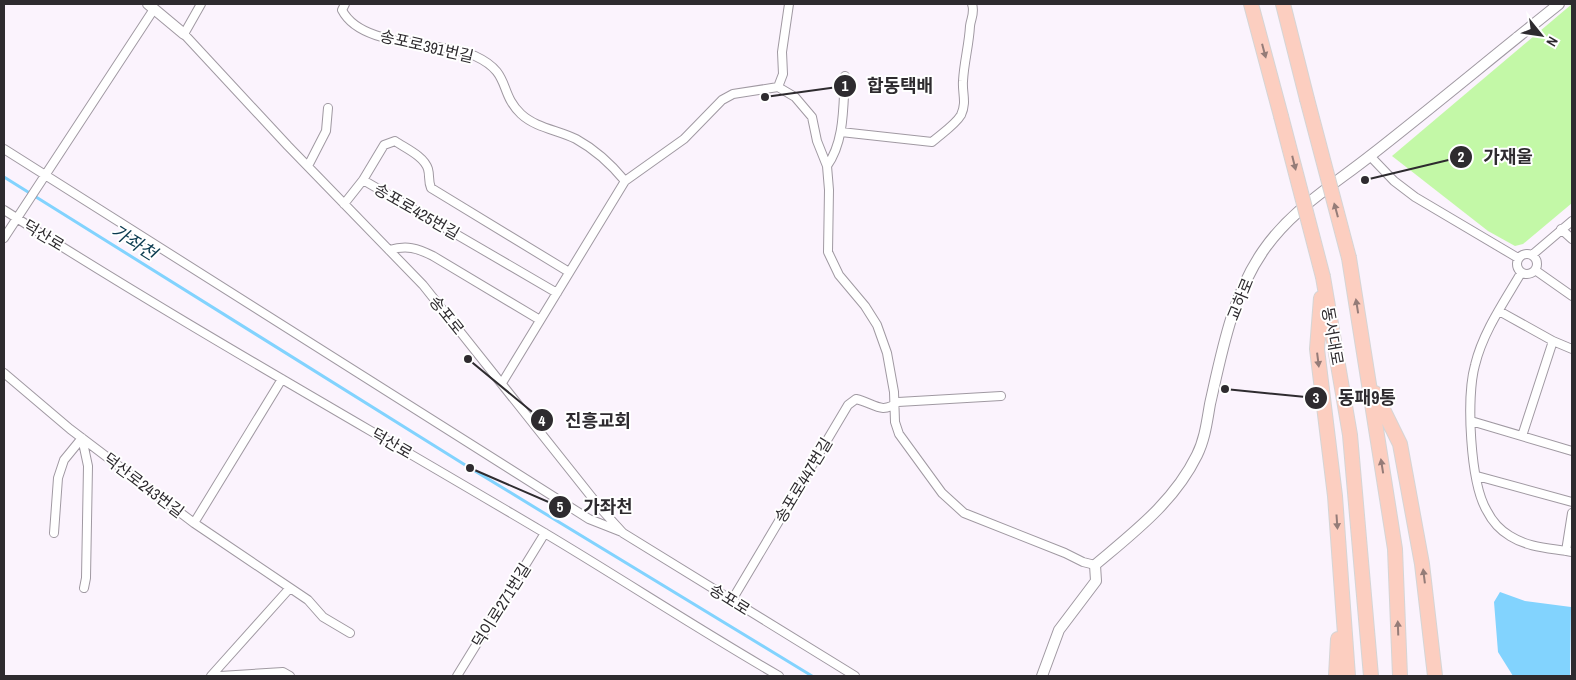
<svg xmlns="http://www.w3.org/2000/svg" width="1576" height="680" font-family="'Archivo Narrow','Noto Sans KR',sans-serif">
<rect width="100%" height="100%" fill="#fbf3fd"/>
<!-- green -->
<path fill="#c3f8a7" d="M 1572,4 L 1572,203 L 1523,244 L 1515,246 L 1488,231 L 1392,156 Z"/>
<!-- water -->
<path fill="#82d3fe" d="M 1500,592 L 1525,601 L 1571,607 L 1570,676 L 1513,676 L 1498,652 L 1494,602 Z"/>
<g fill="none" stroke-linecap="round" stroke-linejoin="round">
<!-- stream -->
<path stroke="#82d3fe" stroke-width="3" d="M 4,177 L 470,468 L 812,676"/>
<!-- minor casing -->
<g stroke="#a099a2" stroke-width="10">
<path id="minor" d="M 201,4 L 184,34 L 288,146 L 423,285 L 602,510 L 623,533 L 855,676
M 345,4 L 342,10 C 362,49 439,40 475,56 C 512,73 498,92 521,114 C 536,128 558,130 576,139 C 596,150 611,164 625,181
M 778,87 L 795,97 L 812,117 L 817,141 L 827,166 L 829,190 L 828,252 L 839,275 L 865,306 L 877,325 L 887,353 L 894,392 L 895,422 L 899,434 L 942,493 L 964,513 L 1065,553 L 1083,562 L 1095,565
M 778,87 L 783,74 L 782,52 L 789,4
M 841,132 L 932,142 C 941,134 955,125 961,115 C 967,102 962,93 963,81 C 964,62 969,45 970,26 C 971,18 975,13 972,4
M 4,149 L 589,519 L 622,532
M 1370,156 L 1394,181 L 1415,197 L 1518,258
M 308,166 L 326,131 L 328,108
M 827,166 C 845,141 843,105 845,76
M 363,180 L 557,293
M 344,204 L 363,180 L 384,145 L 395,141 C 405,148 424,156 428,169 C 430,176 428,181 431,188 L 569,272
M 4,210 C 180,323 363,425 543,532 C 622,579 699,630 779,676
M 1561,229 L 1572,239
M 4,238 L 154,9
M 389,250 C 407,245 417,248 433,256 L 540,320
M1517 264a10 10 0 1 1 20 0a10 10 0 1 1-20 0Z
M 1532,255 L 1572,221
M 1535,270 L 1572,296
M 1521,273 C 1504,302 1483,332 1475,365 C 1466,397 1470,483 1487,511 C 1492,521 1500,530 1510,536 C 1529,548 1551,548 1572,552
M 1499,311 L 1553,341 L 1572,349
M 4,373 L 70,429 L 194,523 L 308,600 L 323,617 L 350,633
M 502,383 L 625,181 L 684,139 L 722,100 L 733,94 L 778,87
M 1471,421 L 1572,451
M 1522,436 L 1553,341
M 82,438 L 88,466 L 86,578 L 84,588
M 1477,476 L 1572,502
M 194,523 L 282,379
M 54,533 L 58,478 L 64,460 L 82,438
M 1566,551 L 1572,513
M 732,600 L 848,405 L 856,399 C 874,403 881,415 898,402 L 1001,396
M 211,676 L 289,589
M 220,676 L 283,672 L 290,676
M 457,676 L 545,533"/>
</g>
<!-- tertiary casing -->
<g stroke="#a099a2" stroke-width="12">
<path id="tertiary" d="M 148,4 L 184,34
M 1042,676 L 1059,630 L 1096,581 L 1095,565 C 1134,532 1174,502 1197,455 C 1205,439 1207,421 1210,404 C 1222,351 1232,296 1263,251 C 1291,210 1332,186 1370,156 C 1434,106 1496,54 1559,4"/>
</g>
<!-- trunk casing -->
<g stroke="#d5d5d5" stroke-width="16">
<path id="trunk" d="M 1251,4 L 1281,116
M 1283,4 L 1307,99
M 1349,258 L 1395,549 L 1400,676
M 1323,277 L 1350,435 L 1371,676
M 1321,298 L 1317,349 L 1335,496 L 1348,676
M 1375,393 L 1400,444 L 1422,564 L 1435,676
M 1336,676 L 1338,639"/>
</g>
<!-- minor -->
<use href="#minor" stroke="#fff" stroke-width="8"/>
<!-- tertiary -->
<use href="#tertiary" stroke="#fff" stroke-width="10"/>
<!-- trunk -->
<use href="#trunk" stroke="#fccec0" stroke-width="14"/>
<!-- trunk-bridge casing -->
<g stroke="#d5d5d5" stroke-width="16" stroke-linecap="butt">
<path id="trunk-bridge" d="M 1307,99 L 1349,258
M 1281,116 L 1323,277"/>
</g>
<!-- trunk-bridge -->
<use href="#trunk-bridge" stroke="#fccec0" stroke-width="14"/>
</g>
<!-- one-way arrows -->
<defs><path id="oneway-solid" d="M-6-.8H1V-3.2L6.5 0L1 3.2V.8H-6Z" transform="scale(1.25)"/></defs>
<g fill="#957c78">
<use href="#oneway-solid" transform="translate(1264 51) rotate(75)"/>
<use href="#oneway-solid" transform="translate(1294 163) rotate(76)"/>
<use href="#oneway-solid" transform="translate(1336 210) rotate(-105)"/>
<use href="#oneway-solid" transform="translate(1357 306) rotate(-99)"/>
<use href="#oneway-solid" transform="translate(1318 360) rotate(83)"/>
<use href="#oneway-solid" transform="translate(1382 466) rotate(-99)"/>
<use href="#oneway-solid" transform="translate(1337 522) rotate(86)"/>
<use href="#oneway-solid" transform="translate(1424 576) rotate(-97)"/>
<use href="#oneway-solid" transform="translate(1398 628) rotate(-92)"/>
</g>
<g text-anchor="middle" dominant-baseline="central" stroke-width="4" stroke-linejoin="round" paint-order="stroke">
<!-- street labels -->
<g font-size="16" fill="#2e2b2f" stroke="#fff">
<text transform="translate(427 46) rotate(13)">송포로391번길</text>
<text transform="translate(417 211) rotate(30)">송포로425번길</text>
<text transform="translate(44 235) rotate(31)">덕산로</text>
<text transform="translate(1240 299) rotate(-68)">교하로</text>
<text transform="translate(447 315) rotate(51)">송포로</text>
<text transform="translate(1333 336) rotate(80)">동서대로</text>
<text transform="translate(392 443) rotate(30)">덕산로</text>
<text transform="translate(803 480) rotate(-59)">송포로447번길</text>
<text transform="translate(144 485) rotate(37)">덕산로243번길</text>
<text transform="translate(730 599) rotate(32)">송포로</text>
<text transform="translate(501 605) rotate(-58)">덕이로271번길</text>
</g>
<!-- water labels -->
<g font-size="18" font-style="italic" fill="#093a4f" stroke="#fff">
<text transform="translate(134 242) rotate(32)">가좌천</text>
</g>
</g>
<!-- callouts -->
<path fill="none" stroke="#2e2b2f" stroke-width="2" d="M765 97L845 86M1365 180L1461 157M1225 389L1316 398M468 359L542 420M470 468L560 507"/>
<g fill="#2e2b2f" stroke="#fff" stroke-width="2">
<circle cx="765" cy="97" r="5"/>
<circle cx="1365" cy="180" r="5"/>
<circle cx="1225" cy="389" r="5"/>
<circle cx="468" cy="359" r="5"/>
<circle cx="470" cy="468" r="5"/>
<circle cx="845" cy="86" r="12"/>
<circle cx="1461" cy="157" r="12"/>
<circle cx="1316" cy="398" r="12"/>
<circle cx="542" cy="420" r="12"/>
<circle cx="560" cy="507" r="12"/>
</g>
<g font-size="15" text-anchor="middle" font-weight="bold" fill="#fff">
<text x="845" y="91">1</text>
<text x="1461" y="162">2</text>
<text x="1316" y="403">3</text>
<text x="542" y="426">4</text>
<text x="560" y="512">5</text>
</g>
<g font-size="18" text-anchor="middle" font-weight="bold" fill="#2e2b2f" stroke="#fff" stroke-width="4" stroke-linejoin="round" paint-order="stroke">
<text x="900" y="92">합동택배</text>
<text x="1508" y="163">가재울</text>
<text x="1367" y="404">동패9통</text>
<text x="598" y="427">진흥교회</text>
<text x="608" y="513">가좌천</text>
</g>
<!-- border -->
<rect width="1576" height="680" fill="none" stroke="#2e2b2f" stroke-width="10"/>
<!-- north arrow -->
<g transform="translate(1541 35) rotate(120)" stroke="#ffffff" stroke-width="4" paint-order="stroke">
<path d="M0-4L9 19L0 12L-9 19Z" fill="#2e2b2f"/>
<text y="-8" font-size="14" font-weight="bold" text-anchor="middle" fill="#2e2b2f">N</text>
</g>
</svg>
